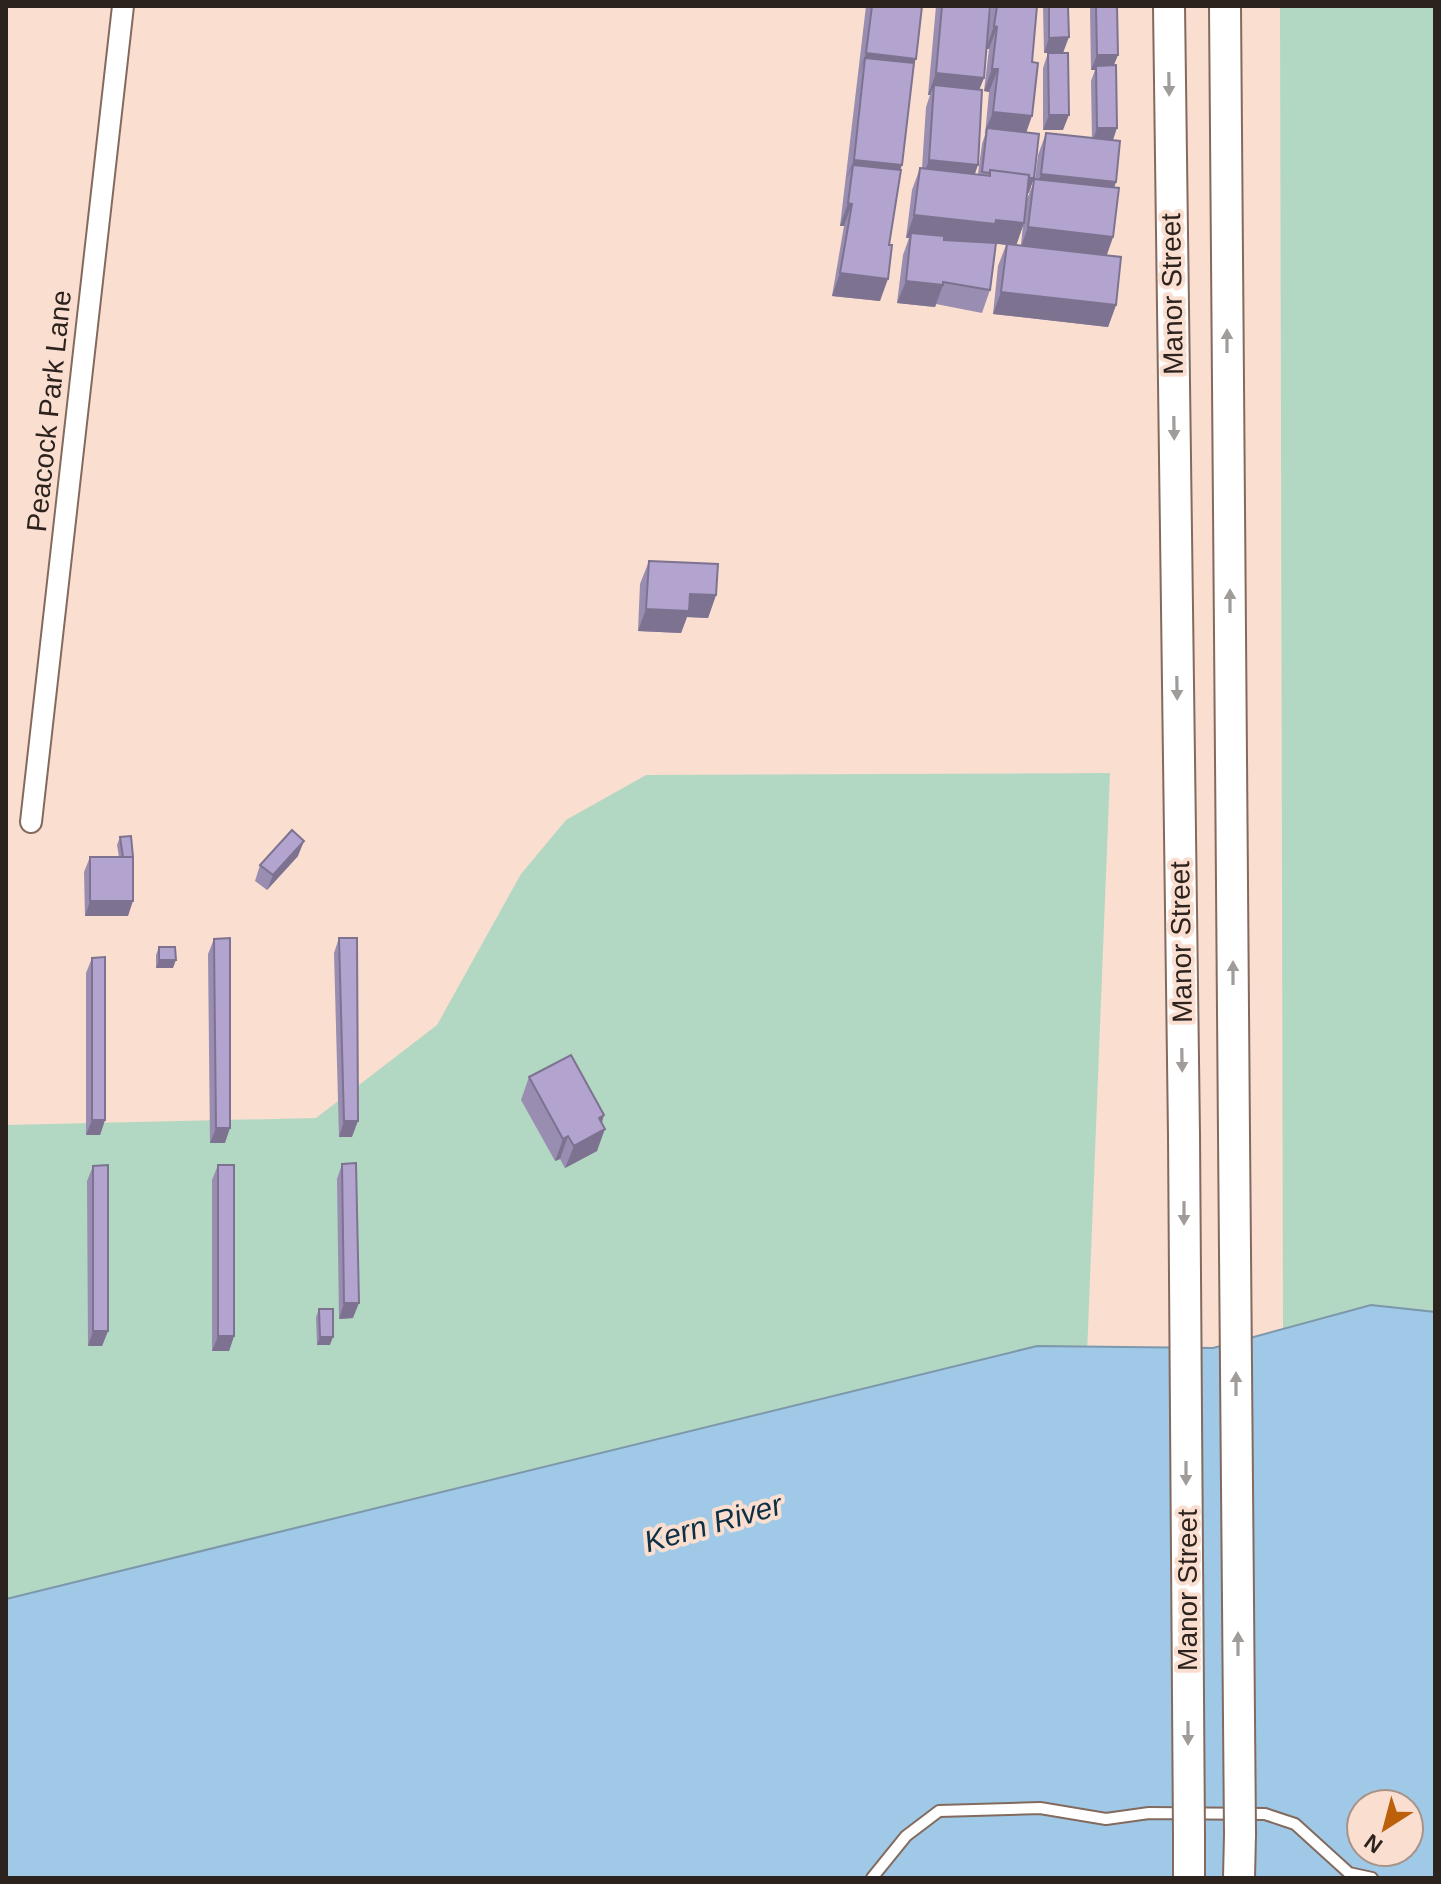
<svg xmlns="http://www.w3.org/2000/svg" width="1441" height="1884" font-family="Arial,sans-serif">
<rect width="100%" height="100%" fill="#faded0"/>
<!-- green -->
<path fill="#b2d8c3" d="M 1280,6 L 1435,6 L 1435,1813 L 1409,1804 L 1284,1779 Z
M 1110,773 L 1071,1759 L 6,1827 L 6,1125 L 316,1118 L 437,1025 L 521,874 L 566,820 L 646,775 Z"/>
<!-- water -->
<path fill="#9fc9e7" stroke="#7d97ab" stroke-width="2" fill-rule="evenodd" d="M 1371,1305 L 1435,1312 L 1435,1878 L 6,1878 L 6,1599 L 1037,1346 L 1213,1348 ZM 1361,1804 L 1409,1804 L 1409,1852 L 1361,1852 Z"/>
<g fill="none" stroke-linecap="round" stroke-linejoin="round">
<!-- lane casing -->
<g stroke="#836a5e" stroke-width="14">
<path id="lane" d="M 872,1878 L 906,1836 L 939,1811 L 1040,1808 L 1106,1819 L 1149,1813 L 1265,1814 L 1295,1824 L 1349,1873 L 1372,1878"/>
</g>
<!-- street casing -->
<g stroke="#836a5e" stroke-width="24">
<path id="street" d="M 31,822 L 123,6"/>
</g>
<!-- primary casing -->
<g stroke="#836a5e" stroke-width="34">
<path id="primary" d="M 1169,6 L 1184,1135
M 1225,6 L 1234,1135
M 1189,1878 L 1189,1836
M 1239,1878 L 1240,1834"/>
</g>
<!-- lane -->
<use href="#lane" stroke="#fff" stroke-width="10"/>
<!-- street -->
<use href="#street" stroke="#fff" stroke-width="20"/>
<!-- primary -->
<use href="#primary" stroke="#fff" stroke-width="30"/>
<!-- primary-bridge casing -->
<g stroke="#836a5e" stroke-width="34" stroke-linecap="butt">
<path id="primary-bridge" d="M 1184,1135 L 1189,1836
M 1234,1135 L 1240,1834"/>
</g>
<!-- primary-bridge -->
<use href="#primary-bridge" stroke="#fff" stroke-width="30"/>
</g>
<!-- wall -->
<path fill="#998db1" fill-rule="evenodd" d="M 866,6 L 922,6 L 900,170 L 880,301 L 832,296 L 844,226 L 840,226 Z
M 936,6 L 990,6 L 984,78 L 979,90 L 975,174 L 978,174 L 982,144 L 985,135 L 989,92 L 984,91 L 989,49 L 986,49 L 991,6 L 1037,6 L 1026,133 L 1029,193 L 1027,193 L 1027,199 L 1035,179 L 1038,155 L 1046,133 L 1092,138 L 1091,81 L 1095,70 L 1091,70 L 1090,9 L 1091,6 L 1117,6 L 1114,65 L 1113,140 L 1116,182 L 1114,188 L 1113,237 L 1107,255 L 1116,305 L 1108,327 L 993,314 L 998,266 L 1006,245 L 996,243 L 990,290 L 982,313 L 936,304 L 935,307 L 897,303 L 903,255 L 909,238 L 906,238 L 912,190 L 920,168 L 922,168 L 926,107 L 930,95 L 928,95 ZM 1023,225 L 1021,245 L 1016,245 Z
M 1043,6 L 1068,6 L 1063,53 L 1044,53 Z
M 1048,53 L 1063,130 L 1043,130 L 1043,68 Z
M 649,561 L 716,595 L 708,618 L 687,617 L 681,633 L 638,631 L 640,584 Z
M 131,836 L 128,916 L 85,916 L 84,872 L 90,857 L 119,857 L 117,845 L 120,837 Z
M 298,856 L 267,890 L 255,881 L 260,865 Z
M 339,938 L 352,1137 L 339,1137 L 334,953 Z
M 214,939 L 225,1143 L 210,1143 L 208,954 Z
M 159,947 L 173,968 L 156,968 L 156,955 Z
M 92,958 L 105,1120 L 100,1135 L 86,1135 L 86,973 Z
M 529,1077 L 604,1115 L 602,1123 L 597,1151 L 565,1168 L 560,1159 L 555,1161 L 521,1100 Z
M 342,1164 L 353,1318 L 339,1319 L 337,1179 Z
M 218,1165 L 234,1336 L 229,1351 L 212,1351 L 212,1180 Z
M 93,1166 L 108,1331 L 102,1346 L 88,1346 L 87,1181 Z
M 319,1309 L 330,1345 L 317,1345 L 316,1317 Z"/>
<!-- shaded-wall -->
<path fill="#7d7390" d="M 994,26 L 997,27 L 989,49 L 986,49 Z
M 1069,37 L 1063,53 L 1044,53 L 1049,38 Z
M 866,53 L 916,59 L 907,82 L 865,58 L 858,76 Z
M 1097,55 L 1118,55 L 1112,70 L 1096,66 L 1095,70 L 1091,70 Z
M 992,69 L 998,69 L 989,92 L 984,91 Z
M 936,73 L 984,78 L 975,100 L 934,85 L 930,95 L 928,95 Z
M 993,112 L 1032,116 L 1024,139 L 987,128 L 984,134 Z
M 1049,115 L 1069,115 L 1063,130 L 1043,130 Z
M 1097,128 L 1117,128 L 1112,143 L 1092,143 Z
M 854,160 L 902,165 L 894,188 L 853,165 L 845,182 Z
M 929,160 L 978,165 L 970,188 L 921,182 Z
M 1041,174 L 1116,182 L 1107,205 L 1033,197 Z
M 990,176 L 1034,178 L 1029,193 L 985,188 Z
M 848,203 L 852,204 L 844,226 L 840,226 Z
M 914,215 L 996,220 L 1024,223 L 1016,246 L 989,243 L 910,238 L 911,233 L 909,238 L 906,238 Z
M 1028,227 L 1113,237 L 1105,259 L 1020,249 Z
M 840,273 L 888,279 L 880,301 L 832,296 Z
M 906,281 L 943,285 L 935,307 L 897,303 Z
M 1001,292 L 1116,305 L 1108,327 L 993,314 Z
M 690,594 L 716,595 L 708,618 L 687,617 L 681,633 L 638,631 L 646,609 Z
M 304,841 L 298,856 L 267,890 L 273,875 Z
M 90,901 L 133,901 L 128,916 L 85,916 Z
M 159,960 L 176,960 L 173,968 L 156,968 Z
M 604,1115 L 598,1132 L 605,1129 L 597,1151 L 565,1168 L 574,1146 L 599,1118 Z
M 92,1120 L 105,1120 L 100,1135 L 86,1135 Z
M 344,1121 L 358,1121 L 352,1137 L 339,1137 Z
M 216,1128 L 230,1128 L 225,1143 L 210,1143 Z
M 568,1136 L 560,1159 L 555,1161 L 563,1139 Z
M 344,1303 L 359,1303 L 353,1318 L 339,1319 Z
M 93,1331 L 108,1331 L 102,1346 L 88,1346 Z
M 218,1336 L 234,1336 L 229,1351 L 212,1351 Z
M 320,1337 L 333,1337 L 330,1345 L 317,1345 Z"/>
<!-- building -->
<path fill="#b2a4ce" stroke="#7d7390" stroke-width="2" d="M 872,6 L 922,6 L 916,59 L 866,53 Z
M 942,6 L 990,6 L 984,78 L 936,73 Z
M 997,6 L 1037,6 L 1032,62 L 1038,63 L 1032,116 L 993,112 L 998,69 L 992,69 L 997,27 L 994,26 Z
M 1049,6 L 1068,6 L 1069,37 L 1049,38 Z
M 1096,6 L 1117,6 L 1118,55 L 1097,55 Z
M 1048,53 L 1068,53 L 1069,115 L 1049,115 Z
M 865,58 L 914,63 L 902,165 L 854,160 Z
M 1116,65 L 1117,128 L 1097,128 L 1096,66 Z
M 934,85 L 982,90 L 978,165 L 929,160 Z
M 987,128 L 1039,134 L 1034,178 L 1029,178 L 1029,175 L 990,170 L 990,173 L 982,172 Z
M 1046,133 L 1120,141 L 1116,182 L 1041,174 Z
M 853,165 L 901,170 L 889,245 L 892,245 L 888,279 L 840,273 L 852,204 L 848,203 Z
M 920,168 L 990,176 L 990,170 L 1029,175 L 1024,223 L 996,220 L 995,224 L 914,215 Z
M 1034,179 L 1119,188 L 1113,237 L 1028,227 Z
M 911,233 L 944,236 L 944,240 L 996,243 L 990,290 L 943,282 L 943,285 L 906,281 Z
M 1007,244 L 1121,257 L 1116,305 L 1001,292 Z
M 649,561 L 718,564 L 716,595 L 690,594 L 689,611 L 646,609 Z
M 292,830 L 304,841 L 273,875 L 260,865 Z
M 131,836 L 133,857 L 123,857 L 120,837 Z
M 90,857 L 133,857 L 133,901 L 90,901 Z
M 230,938 L 230,1128 L 216,1128 L 214,939 Z
M 339,938 L 357,938 L 358,1121 L 344,1121 Z
M 159,947 L 175,947 L 176,960 L 159,960 Z
M 105,957 L 105,1120 L 92,1120 L 92,958 Z
M 571,1055 L 604,1115 L 599,1118 L 605,1129 L 574,1146 L 568,1136 L 563,1139 L 529,1077 Z
M 356,1163 L 359,1303 L 344,1303 L 342,1164 Z
M 108,1165 L 108,1331 L 93,1331 L 93,1166 Z
M 218,1165 L 234,1165 L 234,1336 L 218,1336 Z
M 319,1309 L 333,1309 L 333,1337 L 320,1337 Z"/>
<!-- one-way arrows -->
<defs><path id="oneway-solid" d="M-6-.8H1V-3.2L6.5 0L1 3.2V.8H-6Z" transform="scale(2)"/></defs>
<g fill="#a09c9a">
<use href="#oneway-solid" transform="translate(1169 84) rotate(89)"/>
<use href="#oneway-solid" transform="translate(1227 341) rotate(-90)"/>
<use href="#oneway-solid" transform="translate(1174 428) rotate(89)"/>
<use href="#oneway-solid" transform="translate(1230 601) rotate(-90)"/>
<use href="#oneway-solid" transform="translate(1177 688) rotate(89)"/>
<use href="#oneway-solid" transform="translate(1233 973) rotate(-90)"/>
<use href="#oneway-solid" transform="translate(1182 1060) rotate(89)"/>
<use href="#oneway-solid" transform="translate(1184 1213) rotate(90)"/>
<use href="#oneway-solid" transform="translate(1236 1384) rotate(-90)"/>
<use href="#oneway-solid" transform="translate(1186 1473) rotate(90)"/>
<use href="#oneway-solid" transform="translate(1238 1644) rotate(-90)"/>
<use href="#oneway-solid" transform="translate(1188 1733) rotate(90)"/>
</g>
<g text-anchor="middle" dominant-baseline="central" stroke-width="8" stroke-linejoin="round" paint-order="stroke">
<!-- street labels -->
<g font-size="28" fill="#2d231e" stroke="#faded0">
<text transform="translate(1172 294) rotate(-91)">Manor Street</text>
<text transform="translate(49 411) rotate(-84)">Peacock Park Lane</text>
<text transform="translate(1181 942) rotate(-91)">Manor Street</text>
<text transform="translate(1187 1590) rotate(-90)">Manor Street</text>
</g>
<!-- water labels -->
<g font-size="30" font-style="italic" fill="#0d3045" stroke="#faded0">
<text transform="translate(713 1523) rotate(-16)">Kern River</text>
</g>
</g>
<!-- border -->
<rect width="1441" height="1884" fill="none" stroke="#2d231e" stroke-width="16"/>
<!-- north arrow -->
<g transform="translate(1385 1828) rotate(216)"><circle r="38" fill="#faded0" stroke="#a89389" stroke-width="2"/>
<path d="M0-6L14 30L0 20L-14 30Z" fill="#bc600c"/>
<text y="-12" font-size="22" font-weight="bold" text-anchor="middle" fill="#2d231e">N</text>
</g>
</svg>
